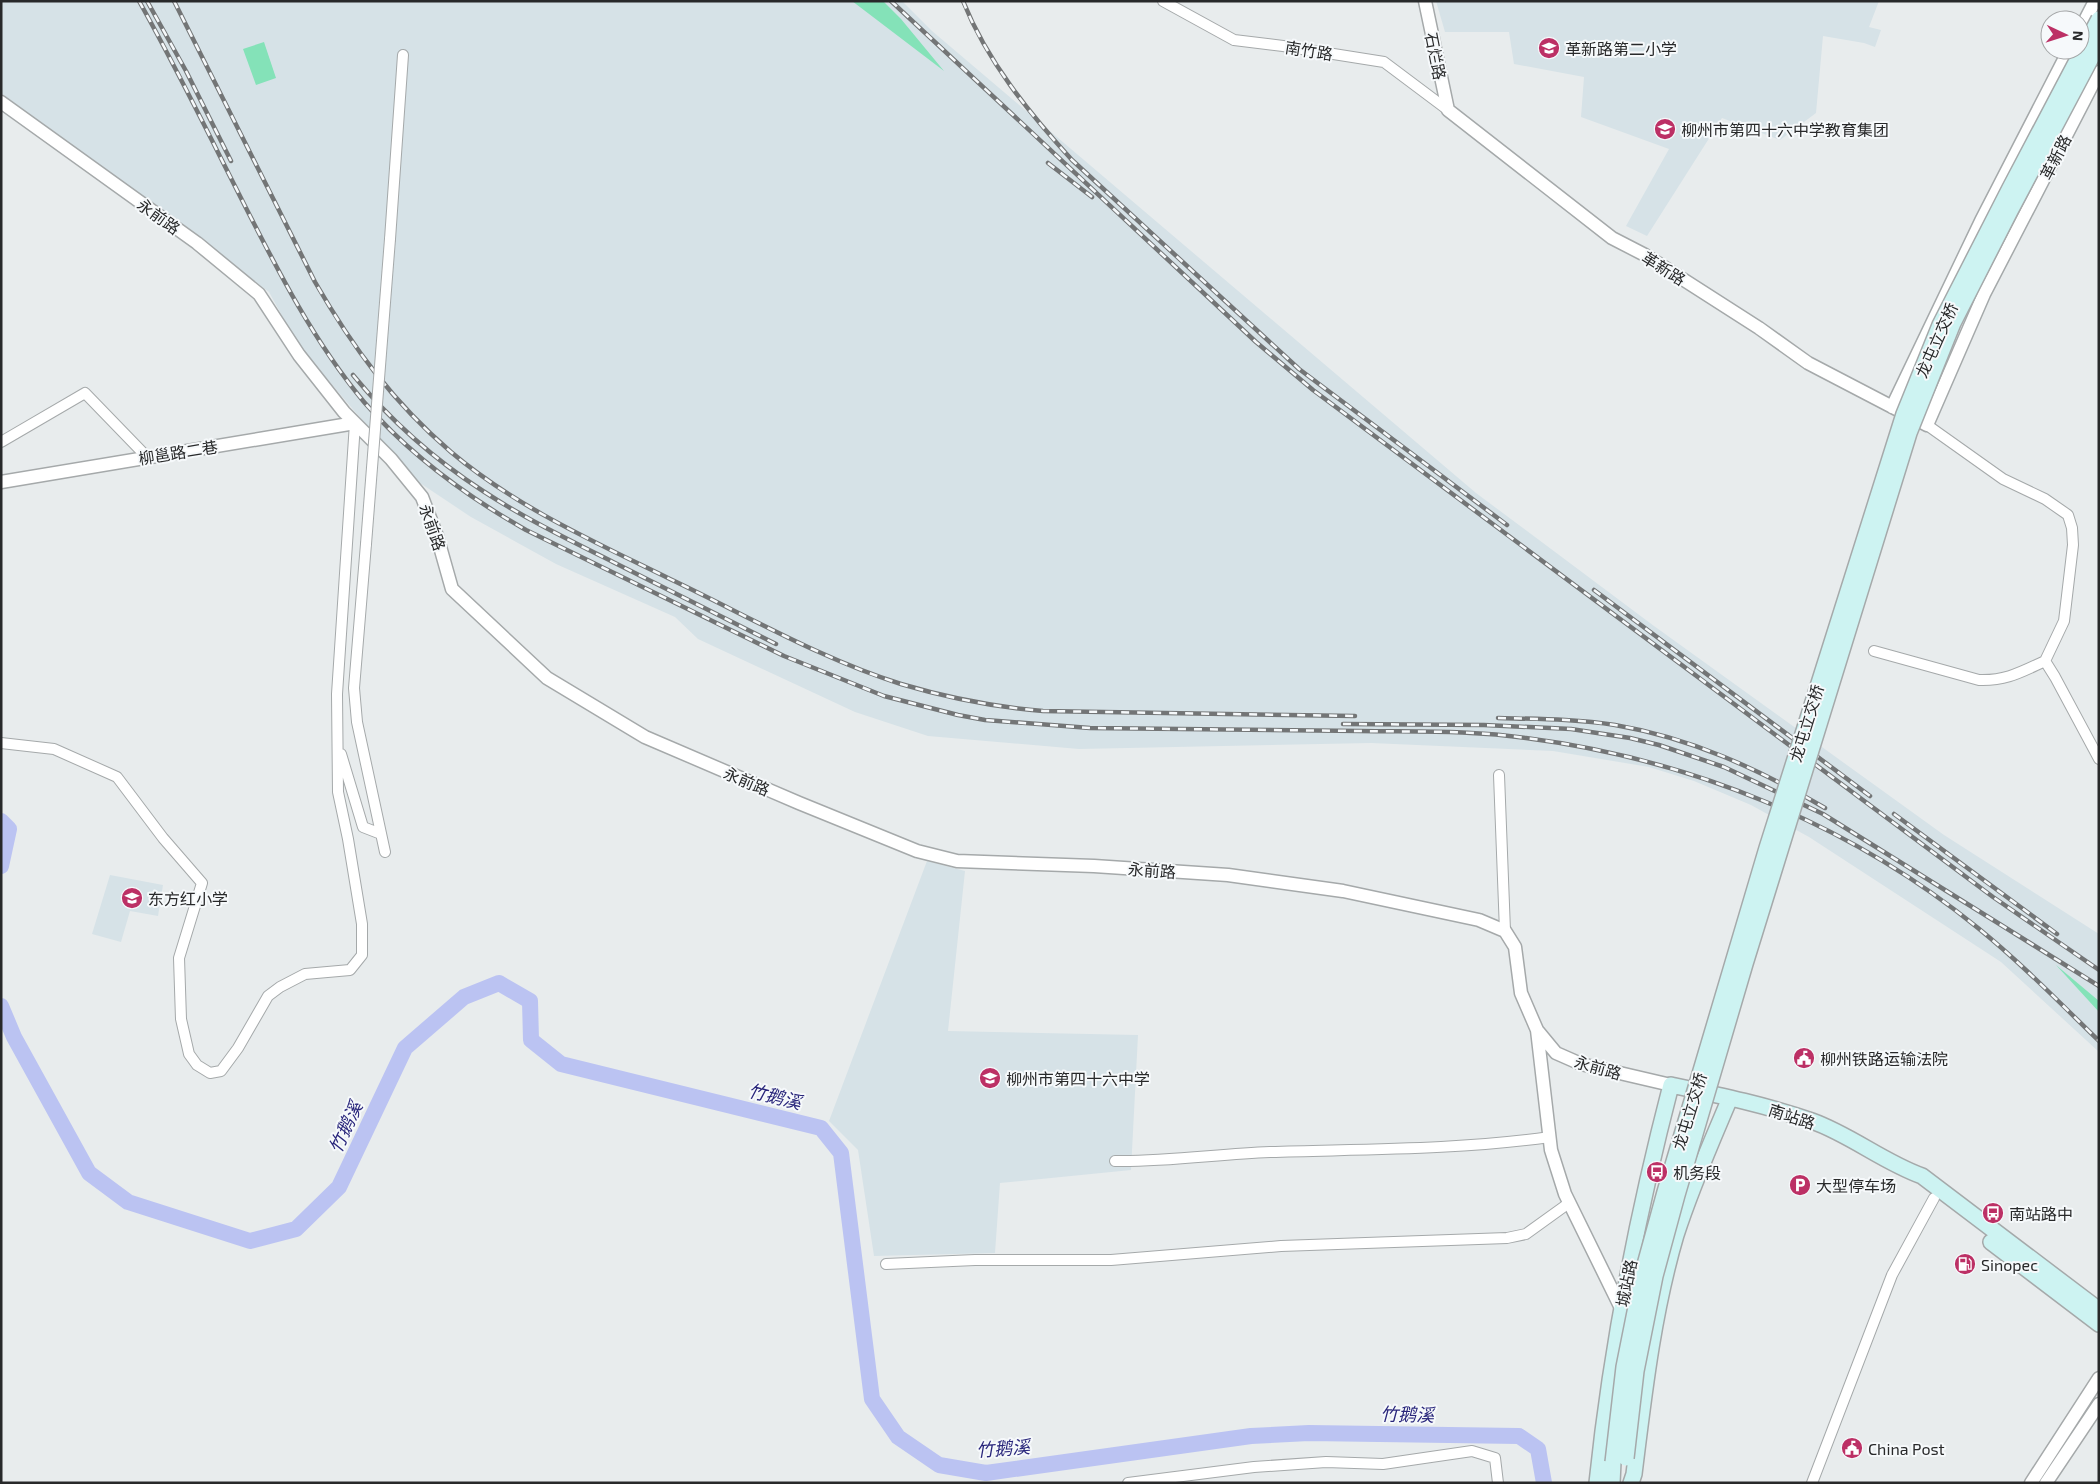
<svg xmlns="http://www.w3.org/2000/svg" width="2100" height="1484" font-family="'Exo 2','Noto Sans SC',sans-serif">
<rect width="100%" height="100%" fill="#e8eced"/>
<!-- built -->
<path fill="#d6e2e7" d="M 1,1 L 902,1 L 932,31 L 1476,493 L 1654,626 L 1944,835 L 2099,934 L 2099,1052 L 2001,962 L 1809,837 L 1751,805 L 1694,781 L 1649,767 L 1553,751 L 1371,743 L 1079,749 L 928,736 L 855,712 L 698,639 L 675,617 L 556,564 L 471,517 L 420,483 L 357,414 L 298,345 L 269,292 L 1,93 Z
M 1436,1 L 1879,1 L 1869,27 L 1881,30 L 1875,47 L 1864,43 L 1823,36 L 1816,113 L 1780,140 L 1722,118 L 1647,236 L 1626,226 L 1669,149 L 1581,117 L 1584,77 L 1514,64 L 1509,32 L 1445,32 Z
M 927,861 L 965,871 L 948,1031 L 1138,1035 L 1131,1170 L 1000,1183 L 995,1253 L 874,1256 L 858,1150 L 829,1121 Z
M 110,875 L 163,885 L 158,916 L 130,911 L 121,942 L 92,934 Z"/>
<!-- green -->
<path fill="#84e2b8" d="M 852,1 L 883,1 L 901,19 L 944,71 Z
M 264,42 L 276,78 L 256,85 L 243,49 Z
M 2056,965 L 2099,1001 L 2099,1012 Z"/>
<g fill="none" stroke-linecap="round" stroke-linejoin="round">
<!-- river -->
<path stroke="#bbc3f2" stroke-width="16" d="M 1,821 L 9,829 L 1,866
M 1,1006 L 14,1037 L 89,1173 L 128,1202 L 250,1241 L 296,1229 L 339,1187 L 405,1048 L 464,997 L 499,983 L 530,1001 L 531,1040 L 561,1064 L 821,1128 L 841,1153 L 872,1399 L 898,1437 L 939,1465 L 986,1473 L 1251,1436 L 1309,1433 L 1519,1436 L 1538,1449 L 1544,1483"/>
<!-- minor casing -->
<g stroke="#a5a9aa" stroke-width="12">
<path id="minor" d="M 1163,1 L 1234,40 L 1283,46 L 1384,62 L 1448,110
M 390,239 L 403,55
M 1927,425 L 2003,479 L 2045,499 L 2068,515 L 2072,528 L 2073,545 L 2064,621 L 2045,661 L 2055,677 L 2099,759
M 1,442 L 85,393 L 147,457
M 366,544 L 354,688 L 357,722 L 385,852
M 1874,651 L 1979,680 C 2006,681 2021,672 2045,661
M 1,743 L 54,749 L 117,777 L 163,838 L 202,883 L 179,958 L 181,1019 L 189,1054 L 197,1065 L 210,1073 L 221,1071 L 238,1048 L 268,996 L 280,987 L 305,974 L 350,970 L 362,955 L 362,924 L 348,839 L 338,792 L 337,694 L 355,423
M 341,754 L 363,827 L 381,834
M 1499,775 L 1505,931
M 1115,1161 C 1167,1162 1218,1154 1270,1152 C 1363,1149 1457,1150 1550,1137
M 886,1264 L 975,1260 L 1111,1260 L 1281,1246 L 1507,1238 L 1526,1234 L 1569,1203
M 1128,1483 L 1254,1467 L 1326,1462 L 1383,1464 L 1472,1451 L 1495,1458 L 1498,1483
M 1812,1483 L 1892,1275 L 1934,1198"/>
</g>
<!-- tertiary casing -->
<g stroke="#a5a9aa" stroke-width="15">
<path id="tertiary" d="M 1425,1 L 1448,110 L 1612,238 L 1645,255 L 1759,328 L 1808,363 L 1927,425 L 1984,294 L 2099,72
M 2080,30 L 2095,1
M 1,102 L 197,243 L 259,294 L 299,355 L 344,412 L 391,459 L 422,497 L 437,536 L 452,589 L 547,678 L 645,737 L 799,803 L 917,851 L 957,861 L 1094,866 L 1228,875 L 1343,891 L 1479,920 L 1505,931 L 1515,947 L 1521,993 L 1537,1030 L 1556,1053 L 1581,1064 L 1671,1085
M 1892,407 L 1981,221 L 2069,50
M 1,482 L 355,423
M 1537,1030 L 1551,1150 L 1565,1194 L 1621,1308
M 2031,1483 L 2099,1378
M 2046,1483 L 2099,1404"/>
</g>
<!-- secondary casing -->
<g stroke="#a5a9aa" stroke-width="18">
<path id="secondary" d="M 1991,1242 L 2099,1324
M 1597,1483 C 1611,1348 1637,1216 1671,1085 C 1718,1095 1766,1105 1812,1121 C 1851,1135 1883,1162 1922,1176 L 2099,1310
M 1612,1483 L 1613,1462
M 1631,1483 L 1634,1474 C 1644,1393 1653,1313 1676,1235 C 1691,1188 1711,1143 1730,1098"/>
</g>
<!-- minor -->
<use href="#minor" stroke="#fff" stroke-width="10"/>
<!-- tertiary -->
<use href="#tertiary" stroke="#fff" stroke-width="12"/>
<!-- secondary -->
<use href="#secondary" stroke="#cdf3f2" stroke-width="15"/>
<!-- rail casing -->
<g stroke="#737576" stroke-width="4.5">
<path id="rail" d="M 139,1 C 176,67 209,135 243,202 C 278,271 314,342 364,402 C 409,454 466,496 526,530 L 784,656 L 884,696 L 958,715 L 985,720 L 1090,728 C 1180,729 1270,730 1360,731 C 1415,732 1471,730 1526,738 C 1689,759 1849,823 1978,928 C 2021,963 2059,1002 2099,1041
M 147,1 L 186,71 L 231,161
M 174,1 L 315,282 C 353,348 393,402 451,452 C 516,507 595,542 670,579 C 746,615 821,659 901,684 C 948,698 995,707 1043,711 L 1355,716
M 891,1 L 1256,342 L 1313,390 L 1993,897 L 2099,970
M 963,1 C 987,61 1029,113 1072,160 L 1299,369 L 1507,525
M 1048,163 L 1092,197
M 353,375 C 390,420 435,460 483,491 C 524,518 569,540 613,562 C 667,589 722,617 776,644
M 1594,590 L 1870,796
M 1498,718 C 1537,719 1577,719 1615,725 C 1691,738 1759,769 1825,808
M 1343,724 L 1484,725 L 1571,729 L 1630,738 L 1659,745 L 1724,767 L 1823,814 L 2099,986
M 1894,814 L 2057,934"/>
</g>
<!-- rail -->
<use href="#rail" stroke="#f6f9fb" stroke-width="2.5" stroke-dasharray="8" stroke-linecap="butt"/>
<!-- minor-bridge casing -->
<g stroke="#a5a9aa" stroke-width="12" stroke-linecap="butt">
<path id="minor-bridge" d="M 366,544 L 390,239"/>
</g>
<!-- secondary-bridge casing -->
<g stroke="#a5a9aa" stroke-width="18" stroke-linecap="butt">
<path id="secondary-bridge" d="M 1626,1458 L 1636,1371 L 1655,1276 L 1677,1195 L 1745,964 L 1909,433 L 1953,323 L 2010,211 L 2099,43
M 1613,1462 L 1624,1367 L 1643,1272 L 1665,1192 L 1767,848 L 1904,414 L 1940,325 L 2010,188 L 2099,19"/>
</g>
<!-- minor-bridge -->
<use href="#minor-bridge" stroke="#fff" stroke-width="10"/>
<!-- secondary-bridge -->
<use href="#secondary-bridge" stroke="#cdf3f2" stroke-width="15"/>
</g>
<!-- icons -->
<defs>
<g id="school-disc" transform="scale(1.125)"><circle r="9.5" fill="#bc3065" stroke="#f6f9fb"/><path d="M0-5L7-2L0 1L-7-2ZM-4 1L0 2.5L4 1V4Q0 6-4 4Z" fill="#fff"/></g>
<g id="civic-disc" transform="scale(1.125)"><circle r="9.5" fill="#bc3065" stroke="#f6f9fb"/><path d="M-.6-6.5H3V-4.5H.6V-3L4-1V1h2V6H-6V1h2V-1L-.6-3ZM-1.2 2.5V6h2.4V2.5Z" fill="#fff"/></g>
<g id="bus-disc" transform="scale(1.125)"><circle r="9.5" fill="#bc3065" stroke="#f6f9fb"/><path d="M-5-6H5V4H4V6H2V4H-2V6H-4V4H-5ZM-3.5-4V0h7V-4ZM-3.5 1.2v1.5H-2V1.2ZM2 1.2v1.5H3.5V1.2Z" fill="#fff"/></g>
<g id="parking-disc" transform="scale(1.125)"><circle r="9.5" fill="#bc3065" stroke="#f6f9fb"/><path d="M-3.5-5.5H1a3.5 3.5 0 0 1 0 7H-1V5.5H-3.5ZM-1-3.4V-.6H.8a1.4 1.4 0 0 0 0-2.8Z" fill="#fff"/></g>
<g id="fuel-disc" transform="scale(1.125)"><circle r="9.5" fill="#bc3065" stroke="#f6f9fb"/><path d="M-5.5-6h7V0h2V4h1.3V-2.5L3-4.5l.8-.8L6-3V5H2.5V1h-1V6h-7ZM-4.2-4.7v3.2H.2V-4.7Z" fill="#fff"/></g>
</defs>
<g fill-rule="evenodd">
<use href="#school-disc" x="1549" y="48"/>
<use href="#school-disc" x="1665" y="129"/>
<use href="#school-disc" x="132" y="898"/>
<use href="#civic-disc" x="1804" y="1058"/>
<use href="#school-disc" x="990" y="1078"/>
<use href="#bus-disc" x="1657" y="1172"/>
<use href="#parking-disc" x="1800" y="1185"/>
<use href="#bus-disc" x="1993" y="1213"/>
<use href="#fuel-disc" x="1965" y="1264"/>
<use href="#civic-disc" x="1852" y="1448"/>
</g>
<g text-anchor="middle" dominant-baseline="central" stroke-width="4" stroke-linejoin="round" paint-order="stroke">
<!-- poi labels -->
<g font-size="16" fill="#28292a" stroke="#f6f9fb" text-anchor="start">
<text x="1565" y="48">革新路第二小学</text>
<text x="1681" y="129">柳州市第四十六中学教育集团</text>
<text x="148" y="898">东方红小学</text>
<text x="1820" y="1058">柳州铁路运输法院</text>
<text x="1006" y="1078">柳州市第四十六中学</text>
<text x="1673" y="1172">机务段</text>
<text x="1816" y="1185">大型停车场</text>
<text x="2009" y="1213">南站路中</text>
<text x="1981" y="1264">Sinopec</text>
<text x="1868" y="1448">China Post</text>
</g>
<!-- street labels -->
<g font-size="16" fill="#28292a" stroke="#f6f9fb">
<text transform="translate(1309 50) rotate(9)">南竹路</text>
<text transform="translate(1436 56) rotate(79)">石烂路</text>
<text transform="translate(2055 157) rotate(-63)">革新路</text>
<text transform="translate(159 216) rotate(36)">永前路</text>
<text transform="translate(1664 268) rotate(32)">革新路</text>
<text transform="translate(1936 340) rotate(-66)">龙屯立交桥</text>
<text transform="translate(178 452) rotate(-9)">柳邕路二巷</text>
<text transform="translate(433 527) rotate(71)">永前路</text>
<text transform="translate(1806 723) rotate(-73)">龙屯立交桥</text>
<text transform="translate(747 781) rotate(23)">永前路</text>
<text transform="translate(1152 870) rotate(4)">永前路</text>
<text transform="translate(1598 1067) rotate(16)">永前路</text>
<text transform="translate(1689 1111) rotate(-73)">龙屯立交桥</text>
<text transform="translate(1792 1116) rotate(18)">南站路</text>
<text transform="translate(1626 1283) rotate(-79)">城站路</text>
</g>
<!-- water labels -->
<g font-size="18" font-style="italic" fill="#29267b" stroke="#f6f9fb">
<text transform="translate(775 1096) rotate(14)">竹鹅溪</text>
<text transform="translate(345 1127) rotate(-65)">竹鹅溪</text>
<text transform="translate(1407 1414) rotate(1)">竹鹅溪</text>
<text transform="translate(1003 1448) rotate(-4)">竹鹅溪</text>
</g>
</g>
<!-- border -->
<rect width="2100" height="1484" fill="none" stroke="#28292a" stroke-width="5"/>
<!-- north arrow -->
<g transform="translate(2065 35) rotate(94)"><circle r="24" fill="#f6f9fb" stroke="#a4a6a7"/>
<path d="M0-4L9 19L0 12L-9 19Z" fill="#bc3065"/>
<text y="-8" font-size="14" font-weight="bold" text-anchor="middle" fill="#28292a">N</text>
</g>
</svg>
